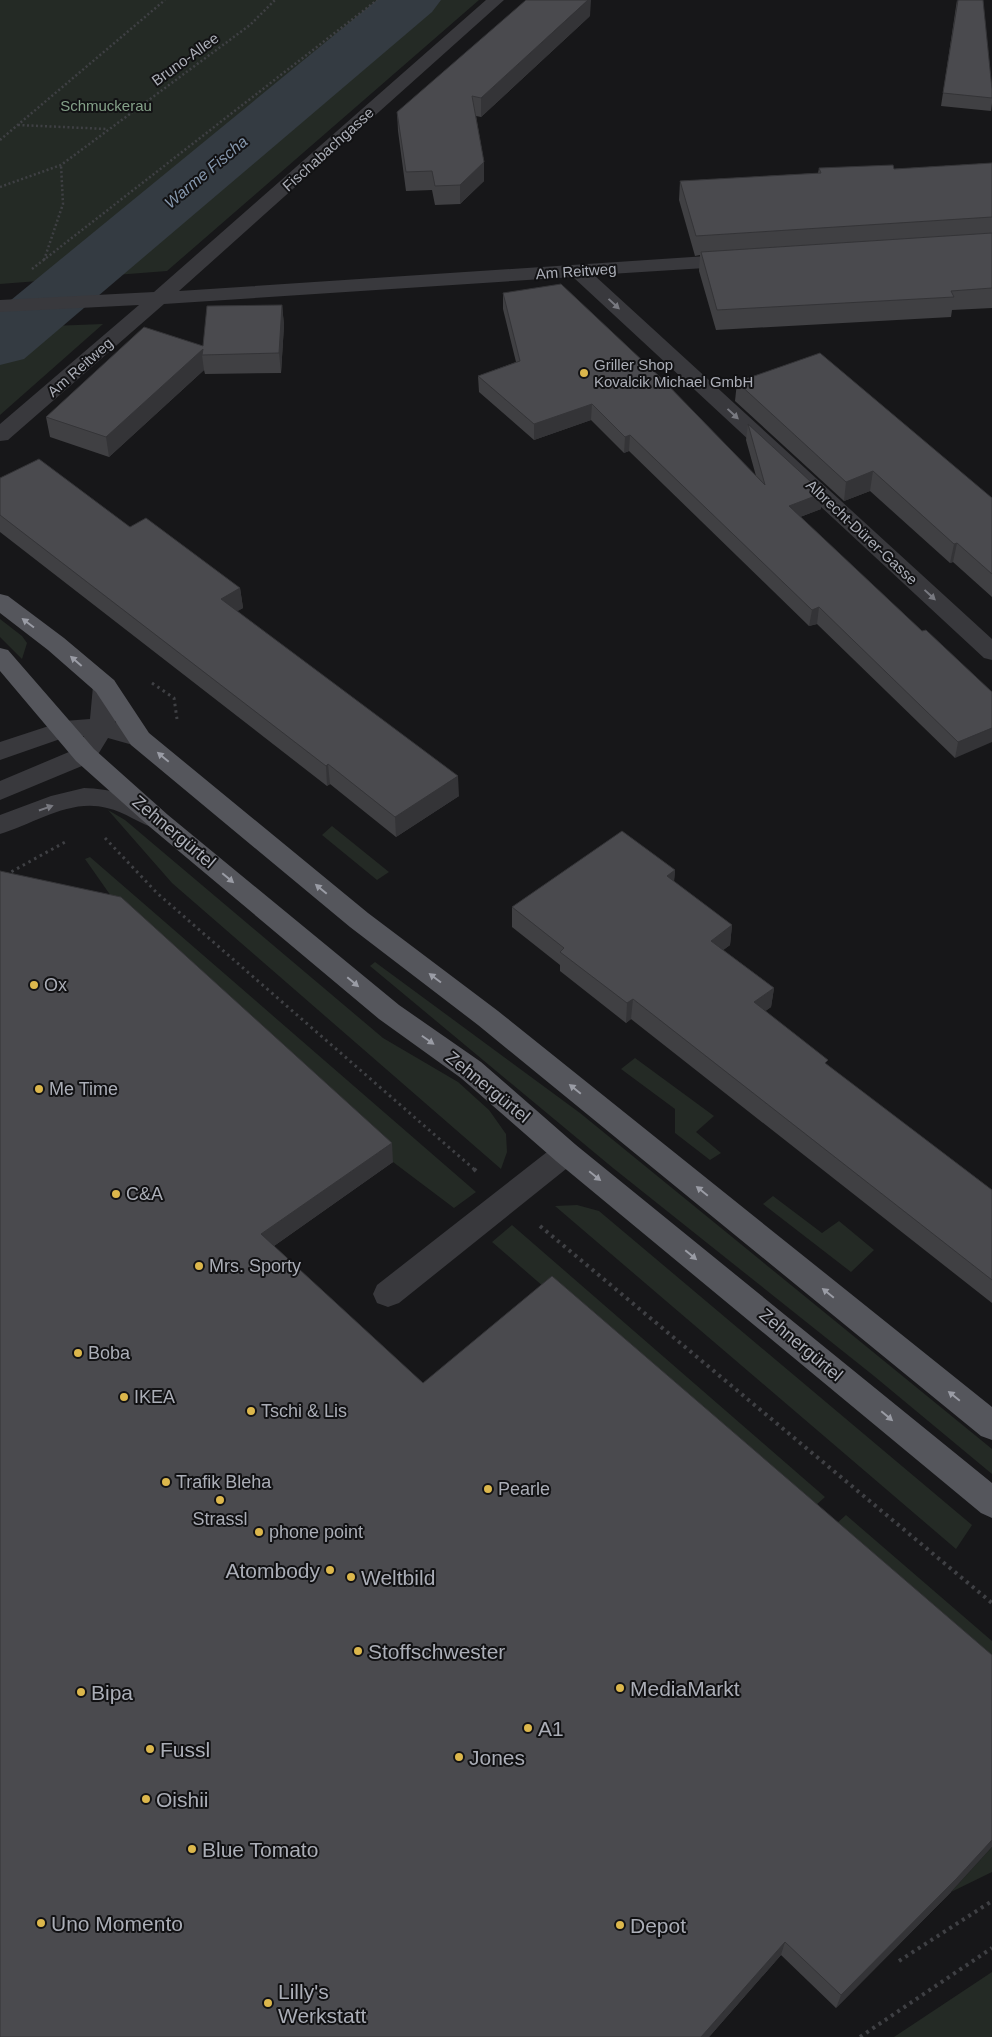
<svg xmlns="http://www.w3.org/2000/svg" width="992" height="2037" font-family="Helvetica,sans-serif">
<rect width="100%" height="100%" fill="#171719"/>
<!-- green -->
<path fill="#242a25" d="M 0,0 L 479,0 L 167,271 L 0,284 Z
M 103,324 L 0,415 L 0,328 Z
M 0,619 L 22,636 L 27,643 L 22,659 L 0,637 Z
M 108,810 L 125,820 L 383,1038 L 458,1082 L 489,1110 L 506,1134 L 507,1152 L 501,1169 L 172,883 Z
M 332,826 L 389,872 L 377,880 L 322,835 Z
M 90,857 L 476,1192 L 454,1208 L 393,1162 L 125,916 L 85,859 Z
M 375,962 L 580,1113 L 992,1449 L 992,1474 L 874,1376 L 613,1168 L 370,966 Z
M 635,1058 L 714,1116 L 696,1132 L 721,1153 L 710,1160 L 675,1133 L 675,1109 L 621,1069 Z
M 773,1196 L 822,1233 L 839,1221 L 874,1250 L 851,1272 L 763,1204 Z
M 577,1205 L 599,1211 L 972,1525 L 956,1549 L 555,1206 Z
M 512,1225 L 825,1497 L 806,1514 L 492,1242 Z
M 846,1515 L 992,1641 L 992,1676 L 827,1532 Z
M 992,1847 L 992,1872 L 951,1892 Z
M 992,1972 L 992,2037 L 894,2037 Z"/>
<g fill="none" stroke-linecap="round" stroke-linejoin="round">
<!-- river -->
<path fill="#343b42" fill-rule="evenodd" d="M 377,0 L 441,0 L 432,12 L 24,359 L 0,365 L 0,309 Z"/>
<!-- path-far2 -->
<path stroke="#3f4044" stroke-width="2.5" stroke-dasharray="2 2.5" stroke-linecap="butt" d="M 18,125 L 107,129
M 0,140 L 165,0
M 0,187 L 61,165 L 250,25 L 275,0
M 44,260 L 63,204 L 61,165
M 32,269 L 377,0"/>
<!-- path-far1 -->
<path stroke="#3f4044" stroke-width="3" stroke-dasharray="2.5 4" stroke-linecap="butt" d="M 152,683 L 174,698 L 177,719
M 105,838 L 157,893 L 475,1170
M 0,878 L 67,841"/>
<!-- path -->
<path stroke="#3f4044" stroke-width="4" stroke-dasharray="3 4.5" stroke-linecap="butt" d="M 474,1169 L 476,1171
M 540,1226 L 992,1603
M 899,1961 L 992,1901
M 860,2037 L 992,1948"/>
<!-- minor -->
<path fill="#39393d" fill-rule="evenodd" d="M 486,0 L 504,0 L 179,291 L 737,254 L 744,256 L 747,260 L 744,264 L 737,266 L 594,275 L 992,639 L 992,660 L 984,658 L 573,277 L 164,304 L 8,440 L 0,441 L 0,424 L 139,305 L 0,312 L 0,300 L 154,292 Z
M 105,678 L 114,680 L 117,686 L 115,722 L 149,733 L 152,739 L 149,745 L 140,747 L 108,738 L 94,761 L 0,800 L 0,781 L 76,749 L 84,736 L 66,737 L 0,760 L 0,742 L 64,721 L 90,719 L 93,686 L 96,680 Z
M 84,788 C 107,788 158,799 170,820 L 166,826 L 157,829 C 140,824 125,812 107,808 C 70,798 34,824 0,834 L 0,815 L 51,796 Z
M 566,1141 L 576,1145 L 580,1153 L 576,1161 L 399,1303 L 388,1307 L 377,1303 L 373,1294 L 377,1285 L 556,1145 Z"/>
<!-- major -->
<path fill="#55565c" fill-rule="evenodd" d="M 0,594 L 8,596 L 64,638 L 114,680 L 149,733 L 368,913 L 498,1011 L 992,1407 L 992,1440 L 981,1436 L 478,1025 L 350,927 L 131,745 L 96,692 L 48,650 L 0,613 Z
M 0,648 L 8,650 L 94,749 L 168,815 L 399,1005 L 481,1062 L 576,1145 L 992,1483 L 992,1518 L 981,1513 L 556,1161 L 461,1078 L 379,1019 L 150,827 L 76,761 L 0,671 Z"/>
</g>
<!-- wall -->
<path fill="#404043" d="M 957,0 L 992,89 L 992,103 L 991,111 L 941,106 Z
M 590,16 L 481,117 L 476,116 L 484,162 L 484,181 L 460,204 L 435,205 L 432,190 L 406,191 L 398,131 L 397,112 Z
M 992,163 L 992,308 L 952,310 L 951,317 L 716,330 L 699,271 L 700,255 L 695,256 L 679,200 L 680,181 L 818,173 L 819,168 L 894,169 Z
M 503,293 L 756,476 L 746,440 L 748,424 L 821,509 L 800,517 L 922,631 L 992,692 L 955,758 L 817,624 L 809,626 L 629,451 L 624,453 L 591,420 L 534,440 L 479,392 L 478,376 L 516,362 L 503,309 Z
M 282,305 L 284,325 L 281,373 L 205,374 L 204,370 L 109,457 L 50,437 L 46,417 L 203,346 Z
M 737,382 L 992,498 L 992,597 L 953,562 L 950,563 L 870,491 L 844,501 L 735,401 Z
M 0,478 L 240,588 L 243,608 L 237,611 L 459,796 L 396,837 L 330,784 L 327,786 L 0,532 Z
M 675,870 L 674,882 L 732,925 L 730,945 L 723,950 L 774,988 L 771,1007 L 765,1011 L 827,1065 L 992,1190 L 992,1303 L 631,1019 L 626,1023 L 560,971 L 560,965 L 512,927 L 512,907 Z
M 0,871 L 393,1162 L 274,1246 L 951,1892 L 836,2008 L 781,1955 L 709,2037 L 0,2037 Z"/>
<!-- shaded-wall -->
<path fill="#343437" d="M 588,0 L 591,0 L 590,16 L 481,117 L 481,98 Z
M 484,162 L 484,181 L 460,204 L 460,185 Z
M 282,305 L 284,325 L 281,373 L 279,353 Z
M 203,349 L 202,355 L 204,370 L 109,457 L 106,437 Z
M 592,404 L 591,420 L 534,440 L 534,424 Z
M 630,435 L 629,451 L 624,453 L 625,437 Z
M 873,471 L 870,491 L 844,501 L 846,482 Z
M 823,493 L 821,509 L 787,522 L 789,506 Z
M 957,543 L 953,562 L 950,563 L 954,544 Z
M 240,588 L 243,608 L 224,619 L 221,599 Z
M 819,607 L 817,624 L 809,626 L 812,610 Z
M 992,728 L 992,742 L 955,758 L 958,742 Z
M 328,764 L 330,784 L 327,786 L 326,766 Z
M 458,776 L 459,796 L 396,837 L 395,817 Z
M 675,870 L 673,890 L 667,876 Z
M 732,925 L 730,945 L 709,961 L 711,941 Z
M 774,988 L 771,1007 L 751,1022 L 754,1002 Z
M 633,999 L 631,1019 L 626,1023 L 627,1003 Z
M 392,1143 L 393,1162 L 264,1253 L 261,1234 Z
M 992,1840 L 992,1847 L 951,1892 L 836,2008 L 841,1995 Z
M 785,1942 L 781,1955 L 709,2037 L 701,2037 Z"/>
<!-- building -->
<path fill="#4a4a4e" stroke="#343437" d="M 526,0 L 588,0 L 481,98 L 472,96 L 484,162 L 460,185 L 435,186 L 432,171 L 406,172 L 397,112 Z
M 958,0 L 983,0 L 992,89 L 992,98 L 943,93 Z
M 992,163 L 992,217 L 696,236 L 680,181 L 821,173 L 819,168 L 893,165 L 894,169 Z
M 992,233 L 992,288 L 951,291 L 954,297 L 717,310 L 701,252 Z
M 561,284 L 662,379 L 765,485 L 748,424 L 823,493 L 789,506 L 922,631 L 926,630 L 992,692 L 992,728 L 958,742 L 819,607 L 812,610 L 630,435 L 625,437 L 592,404 L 534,424 L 478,376 L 520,361 L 503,293 Z
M 282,305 L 279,353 L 202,355 L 203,349 L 106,437 L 46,417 L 144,327 L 203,346 L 207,306 Z
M 820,353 L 992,498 L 992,574 L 957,543 L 954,544 L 873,471 L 846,482 L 737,382 Z
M 39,459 L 130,527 L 146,518 L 240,588 L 221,599 L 458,776 L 395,817 L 328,764 L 326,766 L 0,515 L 0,478 Z
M 622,831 L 675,870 L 667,876 L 732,925 L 711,941 L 774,988 L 754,1002 L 828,1060 L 825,1063 L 992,1190 L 992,1280 L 633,999 L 627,1003 L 560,952 L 564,948 L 512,907 Z
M 0,871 L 121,897 L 392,1143 L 261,1234 L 423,1383 L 552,1276 L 992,1655 L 992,1840 L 957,1878 L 841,1995 L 785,1942 L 701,2037 L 0,2037 Z"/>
<!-- one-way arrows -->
<defs><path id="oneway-solid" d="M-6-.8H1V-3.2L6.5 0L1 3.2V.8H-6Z" transform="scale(1.25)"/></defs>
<g fill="#787980">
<use href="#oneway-solid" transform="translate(614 304) rotate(43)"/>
<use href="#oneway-solid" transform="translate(733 414) rotate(43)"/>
<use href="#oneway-solid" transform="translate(930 595) rotate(43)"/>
<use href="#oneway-solid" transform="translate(46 808) rotate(-19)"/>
</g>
<g fill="#9a9ca5">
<use href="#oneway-solid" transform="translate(28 623) rotate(-143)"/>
<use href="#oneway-solid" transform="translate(76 661) rotate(-139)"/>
<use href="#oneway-solid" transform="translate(163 757) rotate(-140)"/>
<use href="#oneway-solid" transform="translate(228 878) rotate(40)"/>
<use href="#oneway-solid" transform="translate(321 889) rotate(-140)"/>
<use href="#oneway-solid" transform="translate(435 978) rotate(-143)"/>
<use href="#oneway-solid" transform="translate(353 982) rotate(40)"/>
<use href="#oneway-solid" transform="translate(428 1040) rotate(35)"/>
<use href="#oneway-solid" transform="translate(575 1089) rotate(-141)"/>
<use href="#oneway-solid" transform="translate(595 1176) rotate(39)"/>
<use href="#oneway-solid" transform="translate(702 1191) rotate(-141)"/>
<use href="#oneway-solid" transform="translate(691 1255) rotate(40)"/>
<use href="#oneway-solid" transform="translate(828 1293) rotate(-141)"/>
<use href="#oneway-solid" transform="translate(954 1396) rotate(-141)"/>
<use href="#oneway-solid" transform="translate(887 1416) rotate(40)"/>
</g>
<!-- markers -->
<g fill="#dcb74c" stroke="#121214" stroke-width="2">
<circle cx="584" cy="373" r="5"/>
<circle cx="34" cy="985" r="5"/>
<circle cx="39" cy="1089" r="5"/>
<circle cx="116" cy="1194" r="5"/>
<circle cx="199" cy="1266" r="5"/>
<circle cx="78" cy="1353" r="5"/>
<circle cx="124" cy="1397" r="5"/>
<circle cx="251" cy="1411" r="5"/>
<circle cx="166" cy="1482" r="5"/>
<circle cx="488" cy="1489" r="5"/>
<circle cx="220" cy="1500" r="5"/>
<circle cx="259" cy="1532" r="5"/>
<circle cx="330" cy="1570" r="5"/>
<circle cx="351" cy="1577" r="5"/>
<circle cx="358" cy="1651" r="5"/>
<circle cx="620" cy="1688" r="5"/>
<circle cx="81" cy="1692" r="5"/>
<circle cx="528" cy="1728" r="5"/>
<circle cx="150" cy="1749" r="5"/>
<circle cx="459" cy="1757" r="5"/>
<circle cx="146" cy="1799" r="5"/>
<circle cx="192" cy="1849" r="5"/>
<circle cx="41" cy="1923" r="5"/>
<circle cx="620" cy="1925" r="5"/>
<circle cx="268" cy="2003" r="5"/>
</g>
<g text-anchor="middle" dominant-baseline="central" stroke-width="4" stroke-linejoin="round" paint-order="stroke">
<!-- far-street labels -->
<g font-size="15" fill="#abaeb7" stroke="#121214">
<text transform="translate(185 59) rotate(-36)">Bruno-Allee</text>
<text transform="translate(328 149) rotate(-42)">Fischabachgasse</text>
<text transform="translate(576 271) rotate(-4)">Am Reitweg</text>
<text transform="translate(80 367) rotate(-41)">Am Reitweg</text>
<text transform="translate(862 532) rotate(43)">Albrecht-Dürer-Gasse</text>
</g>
<!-- far-park labels -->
<g font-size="15" fill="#84a088" stroke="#121214">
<text x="106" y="105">Schmuckerau</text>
</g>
<!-- far-poi labels -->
<g font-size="15" fill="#abaeb7" stroke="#121214" text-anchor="start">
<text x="594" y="364">Griller Shop<tspan x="594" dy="17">Kovalcik Michael GmbH</tspan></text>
</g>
<!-- far-water labels -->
<g font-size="16" font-style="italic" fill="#8698ae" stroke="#121214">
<text transform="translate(206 172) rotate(-40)">Warme Fischa</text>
</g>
<!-- street labels -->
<g font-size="18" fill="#abaeb7" stroke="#121214">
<text transform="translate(174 832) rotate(40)">Zehnergürtel</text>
<text transform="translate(488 1087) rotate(39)">Zehnergürtel</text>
<text transform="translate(801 1345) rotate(40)">Zehnergürtel</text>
</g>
<!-- poi labels -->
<g font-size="18" fill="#abaeb7" stroke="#121214" text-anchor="start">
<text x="44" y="985">Ox</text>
<text x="49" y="1089">Me Time</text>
<text x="126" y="1194">C&amp;A</text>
<text x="209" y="1266">Mrs. Sporty</text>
<text x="88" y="1353">Boba</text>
<text x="134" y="1397">IKEA</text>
<text x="261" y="1411">Tschi &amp; Lis</text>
<text x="176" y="1482">Trafik Bleha</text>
<text x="498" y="1489">Pearle</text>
<text x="220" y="1519" text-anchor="middle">Strassl</text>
<text x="269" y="1532">phone point</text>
</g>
<!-- near-poi labels -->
<g font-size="21" fill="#abaeb7" stroke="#121214" text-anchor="start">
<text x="320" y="1570" text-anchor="end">Atombody</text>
<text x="361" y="1577">Weltbild</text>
<text x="368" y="1651">Stoffschwester</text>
<text x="630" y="1688">MediaMarkt</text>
<text x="91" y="1692">Bipa</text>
<text x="538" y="1728">A1</text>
<text x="160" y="1749">Fussl</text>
<text x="469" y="1757">Jones</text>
<text x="156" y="1799">Oishii</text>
<text x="202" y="1849">Blue Tomato</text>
<text x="51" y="1923">Uno Momento</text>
<text x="630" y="1925">Depot</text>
<text x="278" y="1991">Lilly's<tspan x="278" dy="24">Werkstatt</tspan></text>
</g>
</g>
</svg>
